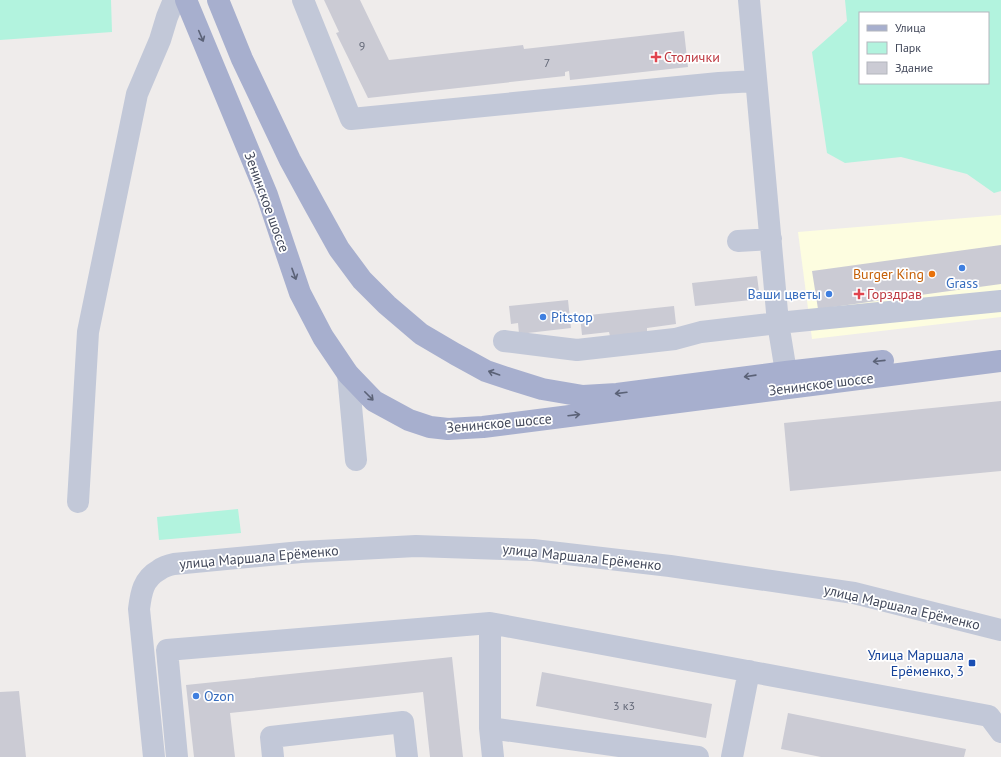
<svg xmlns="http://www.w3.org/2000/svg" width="1001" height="757" font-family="'PT Sans',sans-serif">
<rect width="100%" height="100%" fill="#efeceb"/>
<!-- commercial -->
<path fill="#fdfde0" d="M 1001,215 L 1001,317 L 812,339 L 798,232 Z"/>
<!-- green -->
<path fill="#b2f3de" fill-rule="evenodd" d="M 0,0 L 111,0 L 112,32 L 0,40 Z
M 845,0 L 1001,0 L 1001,191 L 994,193 L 967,174 L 901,157 L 845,163 L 827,153 L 812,52 L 847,21 ZM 860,13 L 988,13 L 988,83 L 860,83 Z
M 238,509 L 241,533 L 159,540 L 157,517 Z"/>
<!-- building -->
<path fill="#cbcbd4" d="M 324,0 L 360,0 L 389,60 L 523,45 L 524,49 L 684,31 L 688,67 L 570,80 L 569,71 L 565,72 L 565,76 L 368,98 L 336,33 L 339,32 Z
M 1001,245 L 1001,284 L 818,309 L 812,271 Z
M 757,276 L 760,299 L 695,306 L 692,283 Z
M 568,300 L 571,328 L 519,334 L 518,323 L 511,324 L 509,306 Z
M 674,306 L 676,324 L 647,328 L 647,332 L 610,336 L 609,332 L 582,335 L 580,316 Z
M 1001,401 L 1001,471 L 790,491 L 784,423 Z
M 452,657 L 463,757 L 430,757 L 423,692 L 230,713 L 235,757 L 194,757 L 186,685 Z
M 542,672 L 712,704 L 706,738 L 536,706 Z
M 19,691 L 26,757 L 0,757 L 0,692 Z
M 788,713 L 966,749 L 964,757 L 821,757 L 781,749 Z"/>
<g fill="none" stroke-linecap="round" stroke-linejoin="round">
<!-- minor -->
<path stroke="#c2c8d8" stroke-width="22" d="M 303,0 L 351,119 L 719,83 L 756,81
M 749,0 L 778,323 L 786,372
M 738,241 L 771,239
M 504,341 L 577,350 L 675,339 L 701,332 L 778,323 L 1001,301
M 348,374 L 356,460
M 78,502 L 88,332 L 137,94 L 160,40 L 167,17 L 174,0
M 490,623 L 490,728 L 493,757
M 490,728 L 698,757
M 154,757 L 139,609 C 141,593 143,579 159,570 C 163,567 169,565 174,564 L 301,552 L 416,546 L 533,550 L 670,566 L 854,593 L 1001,630
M 177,757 L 167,650 L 490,623 L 989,716 L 1001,732
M 273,757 L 271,737 L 403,722 L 407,757
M 732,757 L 749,671"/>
<!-- major -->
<path stroke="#a7afce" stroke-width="22" d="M 186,0 L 267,195 L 283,243 L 300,293 L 323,337 L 348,374 L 374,401 L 409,420 L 430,427 L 448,429 L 483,427 L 1001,361
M 218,0 L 242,59 L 290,160 L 314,204 L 339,249 L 362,280 L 387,305 L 421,334 L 455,354 L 486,371 L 510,379 L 542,389 L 583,396 L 617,394 L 786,372 L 883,361"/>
</g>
<!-- one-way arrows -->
<defs><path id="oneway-shaft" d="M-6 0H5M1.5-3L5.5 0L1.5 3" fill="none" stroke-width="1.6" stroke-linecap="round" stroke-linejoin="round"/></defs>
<g stroke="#5b6277">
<use href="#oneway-shaft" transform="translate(201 36) rotate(67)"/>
<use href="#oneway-shaft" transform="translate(294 274) rotate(70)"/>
<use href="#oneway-shaft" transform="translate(879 361) rotate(174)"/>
<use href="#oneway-shaft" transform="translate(494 373) rotate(-161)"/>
<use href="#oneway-shaft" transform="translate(750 376) rotate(172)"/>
<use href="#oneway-shaft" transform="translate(621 393) rotate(173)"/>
<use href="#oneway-shaft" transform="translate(369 396) rotate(45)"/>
<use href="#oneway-shaft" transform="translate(574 415) rotate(-7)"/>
</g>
<!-- markers -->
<g fill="#e0444e" stroke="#fff" stroke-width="1.5">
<path d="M654 51h4v4h4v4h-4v4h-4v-4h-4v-4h4z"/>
<path d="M857 288h4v4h4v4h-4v4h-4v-4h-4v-4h4z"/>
</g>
<g fill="#3f7fe0" stroke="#fff" stroke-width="1.5">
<circle cx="962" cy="268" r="4"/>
<circle cx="829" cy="294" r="4"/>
<circle cx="543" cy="317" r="4"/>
<circle cx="196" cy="696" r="4"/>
</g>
<circle fill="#e8710a" stroke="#fff" stroke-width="1.5" cx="932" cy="274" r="4"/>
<rect fill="#1a4fb4" stroke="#fff" stroke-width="1.5" x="968" y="659" width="8" height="8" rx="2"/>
<g text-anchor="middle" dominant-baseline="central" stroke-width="3.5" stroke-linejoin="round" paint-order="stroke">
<!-- number labels -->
<g font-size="12" fill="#646978">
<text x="362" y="45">9</text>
<text x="547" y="62">7</text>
<text x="624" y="705">3 к3</text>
</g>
<!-- health labels -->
<g font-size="14" fill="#be3a42" stroke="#fff" text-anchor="start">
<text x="664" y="57">Столички</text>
<text x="867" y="294">Горздрав</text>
</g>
<!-- street labels -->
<g font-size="14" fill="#42485a" stroke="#fff">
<text transform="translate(267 202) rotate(70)">Зенинское шоссе</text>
<text transform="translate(821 384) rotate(-7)">Зенинское шоссе</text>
<text transform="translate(499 423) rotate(-5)">Зенинское шоссе</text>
<text transform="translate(259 557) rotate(-5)">улица Маршала Ерёменко</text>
<text transform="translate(582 557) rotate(6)">улица Маршала Ерёменко</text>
<text transform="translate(902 607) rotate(13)">улица Маршала Ерёменко</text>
</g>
<!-- food labels -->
<g font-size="14" fill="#c56008" stroke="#fff" text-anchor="end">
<text x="924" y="274">Burger King</text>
</g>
<!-- shop labels -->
<g font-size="14" fill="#366cbe" stroke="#fff" text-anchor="start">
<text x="962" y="283" text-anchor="middle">Grass</text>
<text x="821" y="294" text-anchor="end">Ваши цветы</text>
<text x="551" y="317">Pitstop</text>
<text x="204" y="696">Ozon</text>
</g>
<!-- transit labels -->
<g font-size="14" fill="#164399" stroke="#fff" text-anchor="end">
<text x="964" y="655">Улица Маршала<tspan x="964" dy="16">Ерёменко, 3</tspan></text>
</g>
</g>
<!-- legend -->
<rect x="859" y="12" width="130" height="72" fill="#ffffff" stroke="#b3b6bd"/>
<rect x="867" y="25" width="20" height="6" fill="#a7afce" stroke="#b3b6bd"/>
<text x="895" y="32" font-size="12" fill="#42485a">Улица</text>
<rect x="867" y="42" width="20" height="12" fill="#b2f3de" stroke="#b3b6bd"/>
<text x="895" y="52" font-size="12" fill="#42485a">Парк</text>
<rect x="867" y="62" width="20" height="12" fill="#cbcbd4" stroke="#b3b6bd"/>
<text x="895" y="72" font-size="12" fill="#42485a">Здание</text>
</svg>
